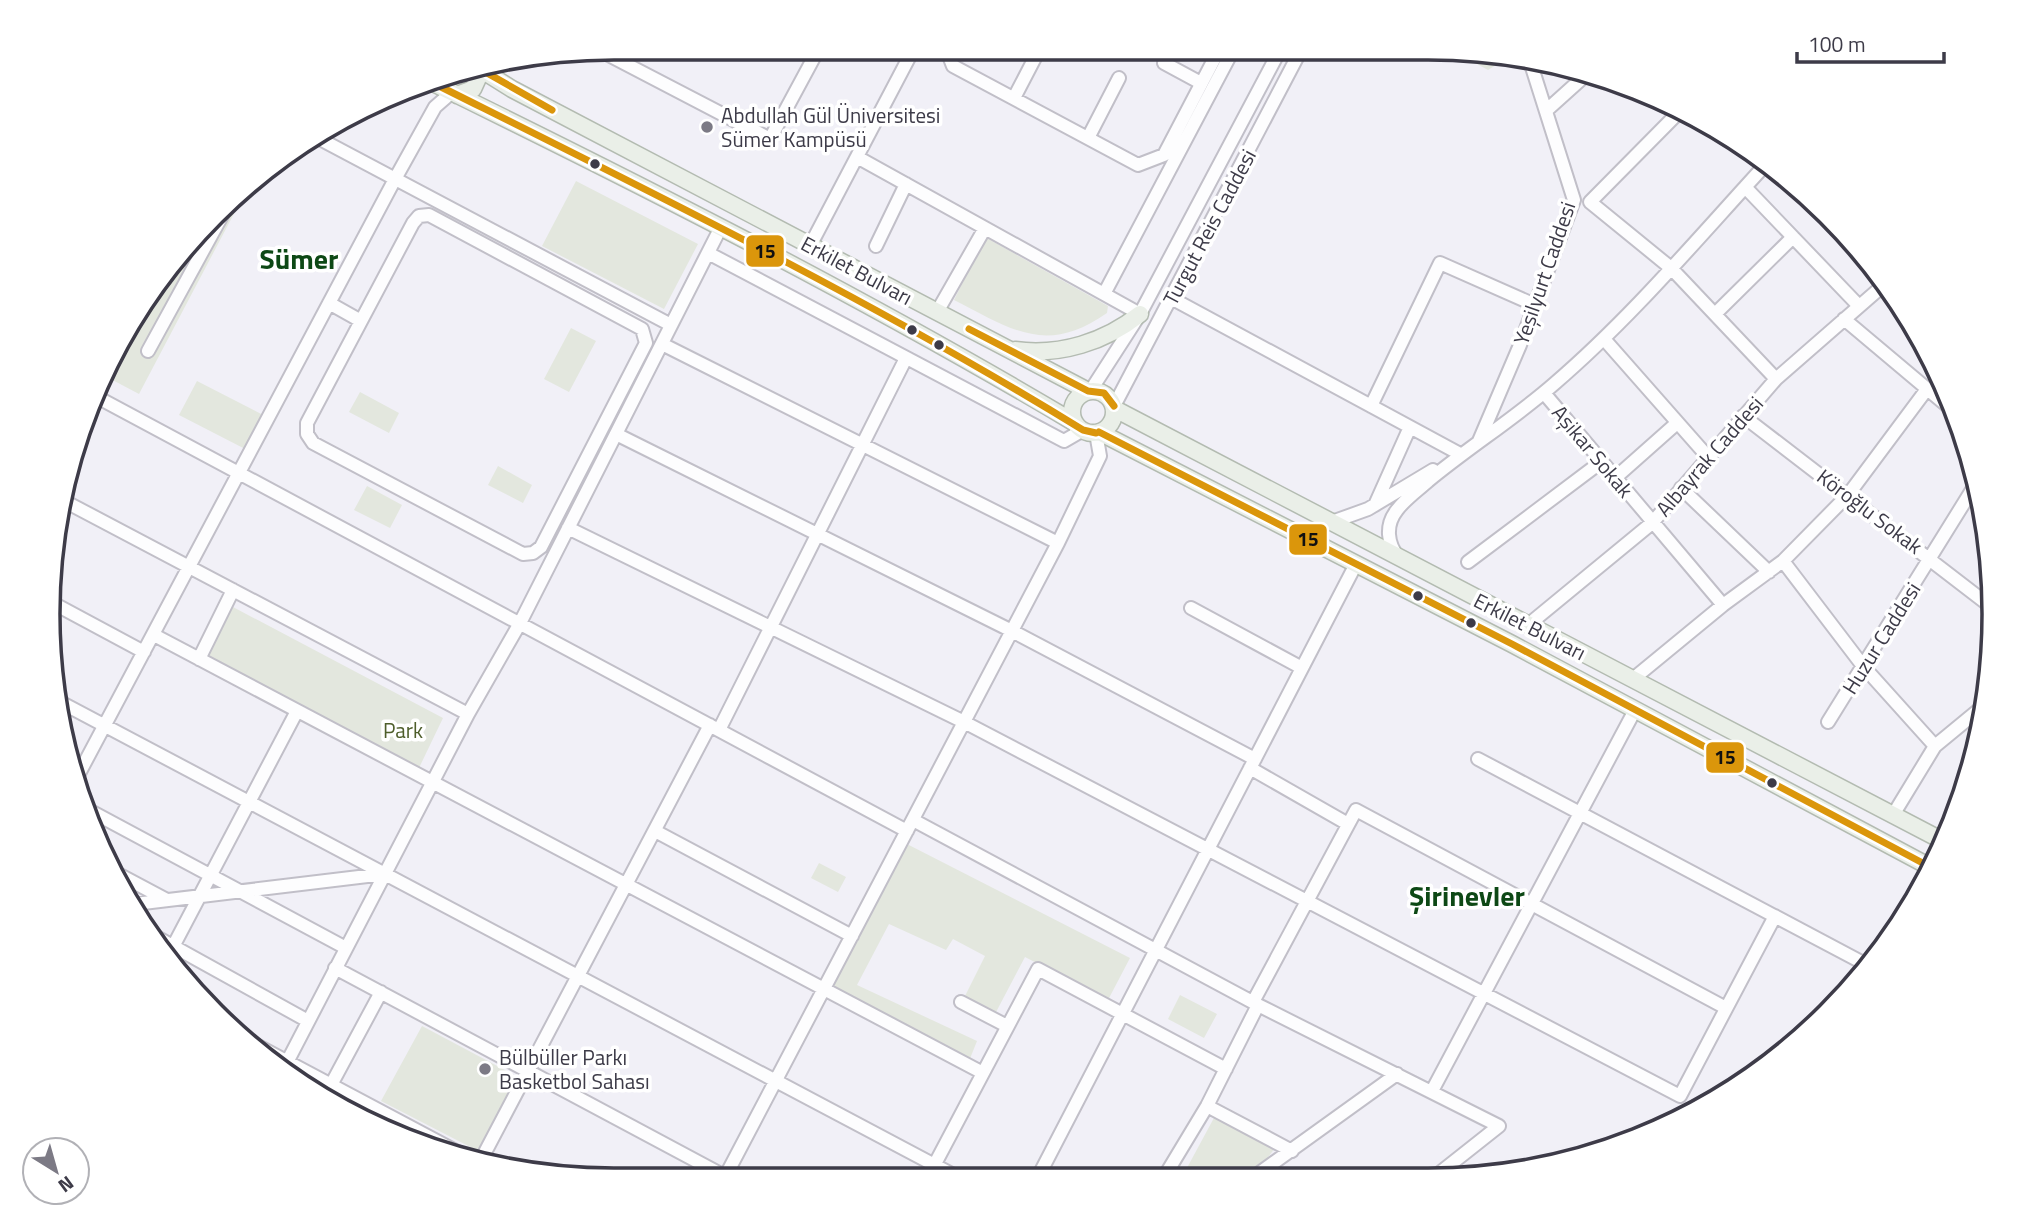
<svg xmlns="http://www.w3.org/2000/svg" width="2042" height="1227" font-family="'Titillium Web',sans-serif">
<rect width="100%" height="100%" fill="#f1f0f7"/>
<!-- green -->
<path fill="#e3e7de" d="M 1448,48 L 1466,48 L 1509,57 L 1488,70 Z
M 576,181 L 698,244 L 664,309 L 542,246 Z
M 233,202 L 238,206 L 139,394 L 105,376 L 143,299 Z
M 985,237 L 1108,306 L 1107,313 C 1046,356 1011,329 954,300 Z
M 571,328 L 596,341 L 569,392 L 544,379 Z
M 197,381 L 267,417 L 249,451 L 179,415 Z
M 360,392 L 399,413 L 389,433 L 349,412 Z
M 498,466 L 532,485 L 523,503 L 488,485 Z
M 367,486 L 402,505 L 390,528 L 354,510 Z
M 233,607 L 443,718 L 418,770 L 208,656 Z
M 903,842 L 1130,958 L 1108,1000 L 1025,957 L 995,1014 L 964,998 L 985,956 L 953,939 L 946,950 L 889,924 L 857,985 L 977,1041 L 969,1061 L 827,988 Z
M 819,863 L 846,877 L 838,892 L 811,878 Z
M 1180,995 L 1217,1014 L 1204,1038 L 1168,1019 Z
M 422,1026 L 518,1077 L 478,1151 L 381,1101 Z
M 1215,1116 L 1276,1146 C 1253,1184 1219,1179 1181,1179 Z"/>
<g fill="none" stroke-linecap="round" stroke-linejoin="round">
<!-- minor casing -->
<g stroke="#c1bfc8" stroke-width="16">
<path id="minor" d="M 946,48 L 953,66 L 1138,165 L 1164,155 L 1220,48
M 599,50 L 770,139 L 819,48
M 1164,63 L 1201,83
M 1014,98 L 1040,48
M 1548,109 L 1588,73
M 1680,111 L 1590,202 L 1671,268 L 1776,379
M 318,138 L 671,325
M 1088,138 L 1119,78
M 857,157 L 1140,314
M 1745,187 L 1859,306
M 429,215 L 642,329 L 646,343 L 541,547 L 533,553 L 523,554 L 313,443 L 307,434 L 307,423 L 413,223 L 419,216 Z
M 810,246 L 914,48
M 876,246 L 906,184
M 708,253 L 1064,441 L 1083,430
M 1104,294 L 1234,48
M 1171,298 L 1460,454
M 329,303 L 361,321
M 937,312 L 985,228
M 1715,314 L 1793,237
M 1844,319 L 1957,414
M 1604,339 L 1708,457
M 662,344 L 1058,543
M 148,351 L 224,212
M 1091,390 L 1140,314 L 1281,48
M 1544,393 L 1723,605
M 95,396 L 907,831
M 1114,406 L 1302,48
M 1371,406 L 1440,263 L 1535,305
M 1743,416 L 1994,609
M 616,434 L 1012,631 L 1255,759
M 1479,441 L 1520,345 L 1574,200 L 1530,61
M 1615,478 L 1677,423
M 1681,488 L 1769,572
M 66,502 L 468,714
M 1375,505 L 1410,427
M 1329,523 L 1368,509 L 1433,470
M 568,528 L 964,722 L 1680,1096 L 1775,916
M 1399,558 C 1387,544 1385,525 1397,510 C 1405,499 1418,490 1428,481 C 1469,447 1514,419 1554,384 C 1632,317 1698,238 1767,163
M 1783,561 L 1863,666 L 1935,746
M 1468,562 L 1601,462
M 49,601 L 144,652
M 1191,608 L 1302,668
M 1528,625 L 1652,523 L 1776,379 L 1886,283
M 154,635 L 983,1073
M 199,659 L 233,590
M 1633,679 L 1723,605 L 1783,561 L 1848,495 L 1927,389
M 62,703 L 961,1179
M 1828,722 L 1977,482
M 719,730 L 906,358
M 1478,759 L 1867,965
M 1250,768 L 1348,824
M 75,781 L 395,179 L 435,107 L 451,93
M 83,807 L 346,948
M 1893,815 L 1935,746 L 1986,704
M 913,820 L 1258,1005 L 1499,1126 L 1432,1179
M 655,831 L 852,936
M 120,875 L 167,900
M 135,904 L 384,874
M 151,934 L 308,1021
M 166,960 L 297,711
M 335,968 L 730,1179
M 961,1002 L 1007,1026
M 1253,1002 L 1356,810 L 1726,1008
M 258,1046 L 465,1156
M 283,1070 L 468,714 L 520,623 L 721,227
M 331,1085 L 381,992
M 1432,1091 L 1635,710
M 1207,1106 L 1292,1151
M 481,1160 L 710,725
M 724,1179 L 1058,543 L 1100,456 L 1096,433
M 927,1179 L 1038,969 L 1226,1069
M 1037,1179 L 1356,564
M 1163,1179 L 1207,1106 L 1258,1005
M 1251,1179 L 1397,1074"/>
</g>
<!-- major casing -->
<g stroke="#b3bbb1" stroke-width="19">
<path id="major" d="M 480,69 L 512,89 L 1088,391
M 427,80 C 646,187 865,298 1075,423
M 457,95 L 473,89 L 478,78 L 476,70
M 1015,350 C 1060,356 1105,342 1140,314
M1072 412a21 21 0 1 1 42 0a21 21 0 1 1-42 0Z
M 1115,409 L 1945,842
M 1099,432 L 1512,644 L 1932,868"/>
</g>
<!-- minor -->
<use href="#minor" stroke="#fdfdfe" stroke-width="12"/>
<!-- major -->
<use href="#major" stroke="#eaefe8" stroke-width="16"/>
<!-- bus-1 casing -->
<g stroke="#fff" stroke-width="12">
<path id="bus-1" d="M 480,69 L 552,110
M 427,80 C 649,191 872,300 1083,430 L 1096,433
M 969,329 L 1088,391 L 1104,393 L 1114,406
M 1099,432 L 1512,644 L 1932,868"/>
</g>
<!-- bus-1 -->
<use href="#bus-1" stroke="#db960b" stroke-width="7"/>
</g>
<!-- markers -->
<g fill="#7c7a85" stroke="#fff" stroke-width="2.5">
<circle cx="707" cy="127" r="7"/>
<circle cx="485" cy="1069" r="7"/>
</g>
<g fill="#3d3b48" stroke="#fff" stroke-width="2.5">
<circle cx="595" cy="164" r="6"/>
<circle cx="912" cy="330" r="6"/>
<circle cx="939" cy="345" r="6"/>
<circle cx="1418" cy="596" r="6"/>
<circle cx="1471" cy="623" r="6"/>
<circle cx="1772" cy="783" r="6"/>
</g>
<g text-anchor="middle" dominant-baseline="central" stroke-width="7" stroke-linejoin="round" paint-order="stroke">
<!-- poi labels -->
<g font-size="21" fill="#3d3b48" stroke="#fff" text-anchor="start">
<text x="721" y="115">Abdullah Gül Üniversitesi<tspan x="721" dy="24">Sümer Kampüsü</tspan></text>
<text x="499" y="1057">Bülbüller Parkı<tspan x="499" dy="24">Basketbol Sahası</tspan></text>
</g>
<!-- street labels -->
<g font-size="21" fill="#3d3b48" stroke="#fff">
<text transform="translate(1209 227) rotate(-62)">Turgut Reis Caddesi</text>
<text transform="translate(857 270) rotate(28)">Erkilet Bulvarı</text>
<text transform="translate(1544 273) rotate(-71)">Yeşilyurt Caddesi</text>
<text transform="translate(1593 451) rotate(50)">Aşikar Sokak</text>
<text transform="translate(1709 456) rotate(-49)">Albayrak Caddesi</text>
<text transform="translate(1870 511) rotate(37)">Köroğlu Sokak</text>
<text transform="translate(1530 626) rotate(27)">Erkilet Bulvarı</text>
<text transform="translate(1881 638) rotate(-58)">Huzur Caddesi</text>
</g>
<!-- park labels -->
<g font-size="21" fill="#4e5e2b" stroke="#fff">
<text x="403" y="730">Park</text>
</g>
<!-- district labels -->
<g font-size="28" font-weight="bold" fill="#0d4815" stroke="#fff">
<text x="299" y="258">Sümer</text>
<text x="1467" y="895">Şirinevler</text>
</g>
</g>
<!-- crop -->
<path d="M0 0H2042V1227H0ZM614 60H1428A554 554 0 0 1 1982 614V614A554 554 0 0 1 1428 1168H614A554 554 0 0 1 60 614V614A554 554 0 0 1 614 60Z" fill="#fff" fill-rule="evenodd"/>
<path fill="none" stroke="#3d3b48" stroke-width="3.5" d="M614 60H1428A554 554 0 0 1 1982 614V614A554 554 0 0 1 1428 1168H614A554 554 0 0 1 60 614V614A554 554 0 0 1 614 60Z"/>
<g stroke="#fff" stroke-width="2.5">
<rect x="745" y="234" width="40" height="34" rx="7" fill="#db960b"/>
<rect x="1288" y="523" width="40" height="33" rx="7" fill="#db960b"/>
<rect x="1705" y="741" width="40" height="33" rx="7" fill="#db960b"/>
</g>
<g font-size="19" text-anchor="middle" font-weight="bold" fill="#111">
<text x="765" y="258">15</text>
<text x="1308" y="546">15</text>
<text x="1725" y="764">15</text>
</g>
<!-- north arrow -->
<g transform="translate(56 1171) rotate(143)"><circle r="33" fill="#ffffff" stroke="#b1b1b6" stroke-width="2"/>
<path d="M0-5L12 26L0 18L-12 26Z" fill="#7c7a85"/>
<text y="-10" font-size="19" font-weight="bold" text-anchor="middle" fill="#3d3b48">N</text>
</g>
<!-- scale -->
<path d="M1797 52v10h147v-10" fill="none" stroke="#3d3b48" stroke-width="3.5"/>
<text x="1808" y="52" font-size="21" fill="#3d3b48" stroke="#ffffff" stroke-width="5" paint-order="stroke">100 m</text>
</svg>
